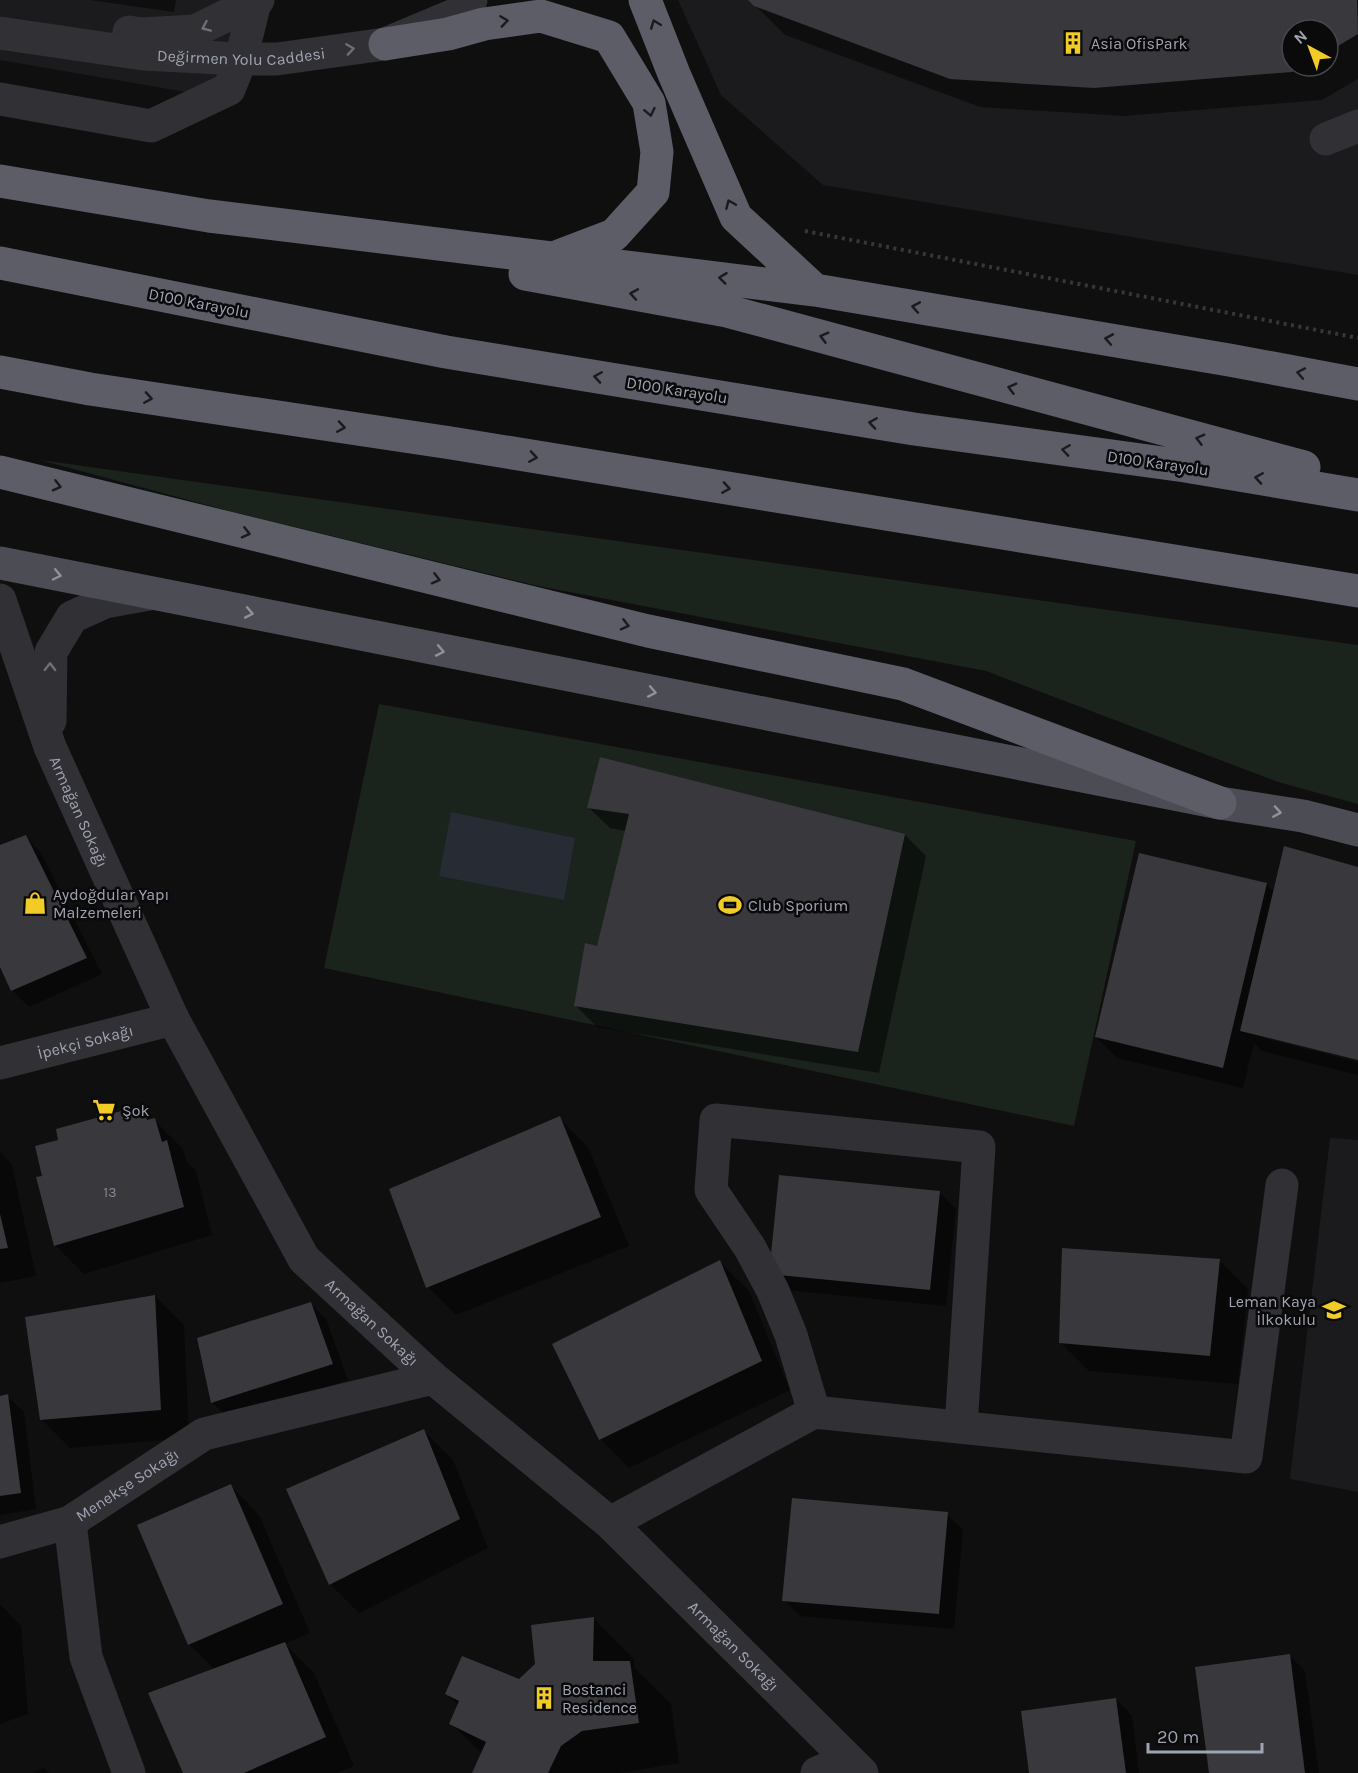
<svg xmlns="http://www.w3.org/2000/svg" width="1358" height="1773" font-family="Karla,sans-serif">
<rect width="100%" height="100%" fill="#0f0f10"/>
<!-- built -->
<path fill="#1b1b1d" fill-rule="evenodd" d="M 0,0 L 258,0 L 238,101 L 0,60 Z
M 678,0 L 1358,0 L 1358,275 L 823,185 L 721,95 ZM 1292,30 L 1328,30 L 1328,66 L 1292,66 Z
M 1330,1138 L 1358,1140 L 1358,1492 L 1290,1479 Z"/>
<!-- green -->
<path fill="#1b231d" d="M 40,460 L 1358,645 L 1358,804 L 1278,782 L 986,671 L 538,586 L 233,512 Z
M 379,704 L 1136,841 L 1074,1126 L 324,968 Z"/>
<!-- water -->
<path fill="#262b34" d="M 451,812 L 575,838 L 564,900 L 439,876 Z"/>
<!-- shadow -->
<path fill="#0007" fill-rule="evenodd" d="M 90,0 L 176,0 L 174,12 Z
M 750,0 L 1358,0 L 1358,79 L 1322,100 L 1124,116 L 980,107 L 785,35 ZM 1292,30 L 1328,30 L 1328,66 L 1292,66 Z
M 589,808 L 905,835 L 926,856 L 879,1073 L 597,1027 L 576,1006 L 598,947 L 626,831 L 610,828 Z
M 25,836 L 41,853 L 102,974 L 29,1007 L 13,991 L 0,963 L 0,847 Z
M 1358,869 L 1358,1058 L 1264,1035 L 1264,1038 L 1358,1062 L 1358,1075 L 1262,1051 L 1254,1043 L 1243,1088 L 1117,1058 L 1096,1037 L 1266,884 L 1275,893 Z
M 125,1112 L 131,1118 L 144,1114 L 151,1121 L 154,1120 L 183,1149 L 187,1162 L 196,1171 L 212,1235 L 84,1274 L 55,1245 L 44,1177 L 60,1141 Z
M 559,1118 L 588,1147 L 629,1246 L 456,1315 L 428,1287 Z
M 0,1152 L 12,1165 L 36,1276 L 0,1283 Z
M 940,1193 L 956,1209 L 946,1306 L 786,1290 L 770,1274 Z
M 1220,1261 L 1248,1289 L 1238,1384 L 1089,1371 L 1060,1342 Z
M 720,1262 L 749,1291 L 790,1390 L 629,1468 L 601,1439 Z
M 155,1296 L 184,1325 L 189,1438 L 70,1448 L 41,1419 Z
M 310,1303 L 326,1319 L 348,1380 L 228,1418 L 212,1402 Z
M 7,1396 L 24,1412 L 36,1509 L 0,1515 L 0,1397 Z
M 424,1431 L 453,1460 L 488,1548 L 359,1613 L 330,1584 Z
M 231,1486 L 259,1515 L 310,1633 L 285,1644 L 314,1673 L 354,1766 L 337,1773 L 185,1773 L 215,1670 L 189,1644 Z
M 947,1514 L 963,1530 L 954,1629 L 800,1616 L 784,1600 Z
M 0,1604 L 21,1626 L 28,1714 L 0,1724 Z
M 593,1618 L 634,1659 L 634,1667 L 671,1704 L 679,1763 L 621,1773 L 474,1773 L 482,1754 L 451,1723 L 459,1706 L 447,1694 L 519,1681 Z
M 1289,1655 L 1305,1671 L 1319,1773 L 1210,1773 Z
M 1116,1699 L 1132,1716 L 1139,1773 L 1031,1773 Z
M 44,1768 L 49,1773 L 32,1773 Z"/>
<!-- building -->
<path fill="#39393d" d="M 748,0 L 1357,0 L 1358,34 L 1328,52 L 1328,30 L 1292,30 L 1292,66 L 1303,66 L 1292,72 L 1094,88 L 950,79 L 754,6 Z
M 600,757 L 905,834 L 858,1052 L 574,1006 L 585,943 L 597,946 L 629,814 L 587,808 Z
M 26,835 L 87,958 L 11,991 L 0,967 L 0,845 Z
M 1284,846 L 1358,867 L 1358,1060 L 1240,1031 Z
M 1139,853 L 1267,883 L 1223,1068 L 1095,1037 Z
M 125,1110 L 127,1117 L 145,1112 L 147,1120 L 155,1118 L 162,1142 L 167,1140 L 184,1207 L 54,1246 L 36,1177 L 42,1176 L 35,1146 L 58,1140 L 56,1129 Z
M 560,1116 L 601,1217 L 426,1288 L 389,1189 Z
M 779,1175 L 940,1191 L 930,1290 L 769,1274 Z
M 0,1214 L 8,1248 L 0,1249 Z
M 1062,1248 L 1220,1259 L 1210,1356 L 1059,1343 Z
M 720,1260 L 762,1361 L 599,1440 L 552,1344 Z
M 155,1295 L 161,1410 L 40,1420 L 25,1317 Z
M 311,1302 L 333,1364 L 211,1403 L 197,1338 Z
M 8,1394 L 21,1493 L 0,1496 L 0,1396 Z
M 424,1429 L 460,1519 L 329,1585 L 286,1489 Z
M 231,1484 L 283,1604 L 188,1645 L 137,1525 Z
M 792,1498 L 948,1512 L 939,1614 L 782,1601 Z
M 594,1617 L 593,1661 L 630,1661 L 639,1723 L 582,1731 L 561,1746 L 548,1773 L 472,1773 L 486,1742 L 449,1724 L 459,1701 L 445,1694 L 462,1656 L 519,1679 L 535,1664 L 531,1625 Z
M 285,1642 L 326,1737 L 244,1773 L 183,1773 L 148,1693 Z
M 1290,1654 L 1305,1773 L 1209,1773 L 1195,1667 Z
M 1116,1698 L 1126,1773 L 1029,1773 L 1021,1711 Z"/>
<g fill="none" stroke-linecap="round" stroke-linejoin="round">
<!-- path -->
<path stroke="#36373c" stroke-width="4" stroke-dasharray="3 4.5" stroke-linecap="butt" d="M 805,231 L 1358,338"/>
<!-- minor -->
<g stroke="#303035" stroke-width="33">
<path d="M 129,32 L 141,34 L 195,31 L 258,0"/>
<path id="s1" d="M 0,33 L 143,54 L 241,59 L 277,59 L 385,44 L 459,13 L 471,0"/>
<path d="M 0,99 L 151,126 L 229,89 L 241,59 L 255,2"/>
<path d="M 1326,139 L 1358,126"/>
<path id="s2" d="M 0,600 L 50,747 L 173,1019 L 304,1259 L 433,1378 L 610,1523 L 862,1773"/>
<path d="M 50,721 L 51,652 L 72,617 L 105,602 L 149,594"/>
<path id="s3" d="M 0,1063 L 173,1019"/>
<path d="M 814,1412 L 791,1335 L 773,1291 L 750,1248 L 711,1190 L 716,1120 L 979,1147 L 961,1427"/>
<path d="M 610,1523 L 814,1412 L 1246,1457 L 1282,1185"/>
<path d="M 0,1542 L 70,1522"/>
<path id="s4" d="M 129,1773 L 86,1657 L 70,1522 L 204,1434 L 433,1378"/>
<path d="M 817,1773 L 847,1760"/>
</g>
<!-- major -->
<path stroke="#4c4d54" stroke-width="33" d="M 0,563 L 1220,803 L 1303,816 L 1358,830"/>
<!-- highway -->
<path stroke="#5c5d66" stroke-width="33" d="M 645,0 L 674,74 L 736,217 L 815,290
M 385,44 L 448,34 L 484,24 L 541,16 L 609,37 L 649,103 L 657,152 L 653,192 L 614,235 L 559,256
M 0,181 L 209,216 L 815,290 L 1229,360 L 1358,384
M 0,263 L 446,352 L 914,429 L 1185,466 L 1358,495
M 525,274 L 727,311 L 1304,467
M 0,372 L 90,389 L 451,443 L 1358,591
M 0,472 L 648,631 L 903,684 L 1220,803"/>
</g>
<!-- one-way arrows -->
<defs><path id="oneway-chevron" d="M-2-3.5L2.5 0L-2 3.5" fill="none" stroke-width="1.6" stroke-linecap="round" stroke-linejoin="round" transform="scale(1.5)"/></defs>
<g stroke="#1a1b1d">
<use href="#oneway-chevron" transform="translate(504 21) rotate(-8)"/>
<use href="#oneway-chevron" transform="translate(655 24) rotate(-111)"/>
<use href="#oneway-chevron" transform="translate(650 112) rotate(78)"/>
<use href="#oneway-chevron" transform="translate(730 204) rotate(-113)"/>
<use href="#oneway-chevron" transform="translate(723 278) rotate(-173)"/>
<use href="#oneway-chevron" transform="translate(634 294) rotate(-170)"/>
<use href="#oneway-chevron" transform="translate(916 307) rotate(-170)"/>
<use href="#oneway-chevron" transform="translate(824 337) rotate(-165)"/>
<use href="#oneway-chevron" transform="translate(1109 339) rotate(-170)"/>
<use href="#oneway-chevron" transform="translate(1301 373) rotate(-169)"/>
<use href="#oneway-chevron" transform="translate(598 377) rotate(-171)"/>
<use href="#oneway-chevron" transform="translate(1012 388) rotate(-165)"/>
<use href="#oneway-chevron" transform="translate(148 398) rotate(9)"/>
<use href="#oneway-chevron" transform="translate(873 423) rotate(-171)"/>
<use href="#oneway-chevron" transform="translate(341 427) rotate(9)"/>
<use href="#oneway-chevron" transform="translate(1200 439) rotate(-165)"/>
<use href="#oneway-chevron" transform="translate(1066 450) rotate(-172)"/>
<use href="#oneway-chevron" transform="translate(533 457) rotate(9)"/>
<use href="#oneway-chevron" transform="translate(1259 478) rotate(-171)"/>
<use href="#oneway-chevron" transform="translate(57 486) rotate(14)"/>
<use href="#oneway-chevron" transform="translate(726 488) rotate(9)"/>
<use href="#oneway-chevron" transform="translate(246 533) rotate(14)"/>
<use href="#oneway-chevron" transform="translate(436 579) rotate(14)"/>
<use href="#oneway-chevron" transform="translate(625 625) rotate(14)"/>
</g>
<g stroke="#6e6f79">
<use href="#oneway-chevron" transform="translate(206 27) rotate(156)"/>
<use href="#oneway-chevron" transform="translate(350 49) rotate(-8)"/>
<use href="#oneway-chevron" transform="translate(50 667) rotate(-89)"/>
</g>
<g stroke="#8f929e">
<use href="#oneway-chevron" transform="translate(57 575) rotate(12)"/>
<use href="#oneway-chevron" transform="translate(249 613) rotate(11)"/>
<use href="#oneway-chevron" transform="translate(440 651) rotate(11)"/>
<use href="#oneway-chevron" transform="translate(652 692) rotate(11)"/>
<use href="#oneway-chevron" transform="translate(1277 812) rotate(9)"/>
</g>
<!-- icons -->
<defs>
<g id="building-bare" transform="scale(1.8)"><path d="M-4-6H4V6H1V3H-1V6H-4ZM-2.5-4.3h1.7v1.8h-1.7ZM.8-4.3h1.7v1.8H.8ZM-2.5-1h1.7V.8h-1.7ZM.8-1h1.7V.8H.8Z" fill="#f1cc26" stroke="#0a0a0b" stroke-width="2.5" paint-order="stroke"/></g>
<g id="shop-bare" transform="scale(1.8)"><path d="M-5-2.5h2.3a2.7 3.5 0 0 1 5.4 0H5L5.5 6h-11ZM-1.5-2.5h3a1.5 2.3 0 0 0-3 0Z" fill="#f1cc26" stroke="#0a0a0b" stroke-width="2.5" paint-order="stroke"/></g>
<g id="stadium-bare" transform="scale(1.8)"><path d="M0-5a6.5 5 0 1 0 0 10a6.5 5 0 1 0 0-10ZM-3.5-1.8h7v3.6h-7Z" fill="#f1cc26" stroke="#0a0a0b" stroke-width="2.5" paint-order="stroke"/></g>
<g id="supermarket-bare" transform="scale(1.8)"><path d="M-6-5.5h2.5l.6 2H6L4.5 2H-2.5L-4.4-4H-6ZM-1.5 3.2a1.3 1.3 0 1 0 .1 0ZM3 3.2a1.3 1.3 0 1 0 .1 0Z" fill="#f1cc26" stroke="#0a0a0b" stroke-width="2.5" paint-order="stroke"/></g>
<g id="school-bare" transform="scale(1.8)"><path d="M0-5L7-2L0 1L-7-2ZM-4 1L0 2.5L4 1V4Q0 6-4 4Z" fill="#f1cc26" stroke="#0a0a0b" stroke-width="2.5" paint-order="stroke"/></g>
</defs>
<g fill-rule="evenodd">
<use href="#building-bare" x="1073" y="43"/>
<use href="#shop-bare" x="35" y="903"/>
<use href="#stadium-bare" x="730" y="905"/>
<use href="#supermarket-bare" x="104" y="1110"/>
<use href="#school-bare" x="1334" y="1310"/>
<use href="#building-bare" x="544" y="1698"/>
</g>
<g text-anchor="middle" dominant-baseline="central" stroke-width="5" stroke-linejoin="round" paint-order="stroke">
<!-- number labels -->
<g font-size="14" fill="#868894">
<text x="110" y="1192">13</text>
</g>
<!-- poi labels -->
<g font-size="16" fill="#a0a3b1" stroke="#0a0a0b" text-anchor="start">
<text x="1091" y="43">Asia OfisPark</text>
<text x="53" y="894">Aydoğdular Yapı<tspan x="53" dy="18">Malzemeleri</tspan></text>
<text x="748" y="905">Club Sporium</text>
<text x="122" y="1110">Şok</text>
<text x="1316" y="1301" text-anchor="end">Leman Kaya<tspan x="1316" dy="18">İlkokulu</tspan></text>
<text x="562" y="1689">Bostanci<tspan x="562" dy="18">Residence</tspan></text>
</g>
<!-- street labels -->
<g font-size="16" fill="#a0a3b1" stroke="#0a0a0b">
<text stroke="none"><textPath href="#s1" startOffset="243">Değirmen Yolu Caddesi</textPath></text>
<text transform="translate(199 303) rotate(11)">D100 Karayolu</text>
<text transform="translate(677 390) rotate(9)">D100 Karayolu</text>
<text transform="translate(1158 463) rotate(8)">D100 Karayolu</text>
<text stroke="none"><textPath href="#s2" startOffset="226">Armağan Sokağı</textPath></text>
<text stroke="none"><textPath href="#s3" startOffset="88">İpekçi Sokağı</textPath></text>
<text stroke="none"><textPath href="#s2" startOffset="820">Armağan Sokağı</textPath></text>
<text stroke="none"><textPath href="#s4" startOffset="328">Menekşe Sokağı</textPath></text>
<text stroke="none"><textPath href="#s2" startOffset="1306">Armağan Sokağı</textPath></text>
</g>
</g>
<!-- north arrow -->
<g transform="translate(1310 48) rotate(319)"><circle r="28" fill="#0a0a0b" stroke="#46474d" stroke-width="1.5"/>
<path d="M0-4.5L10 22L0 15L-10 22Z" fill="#f1cc26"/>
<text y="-9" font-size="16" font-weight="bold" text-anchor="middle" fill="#a0a3b1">N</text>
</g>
<!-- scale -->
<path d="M1148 1743v9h114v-9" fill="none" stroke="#a0a3b1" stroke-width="3"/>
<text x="1157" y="1743" font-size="18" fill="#a0a3b1" stroke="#0a0a0b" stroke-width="4.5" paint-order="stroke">20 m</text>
</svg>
